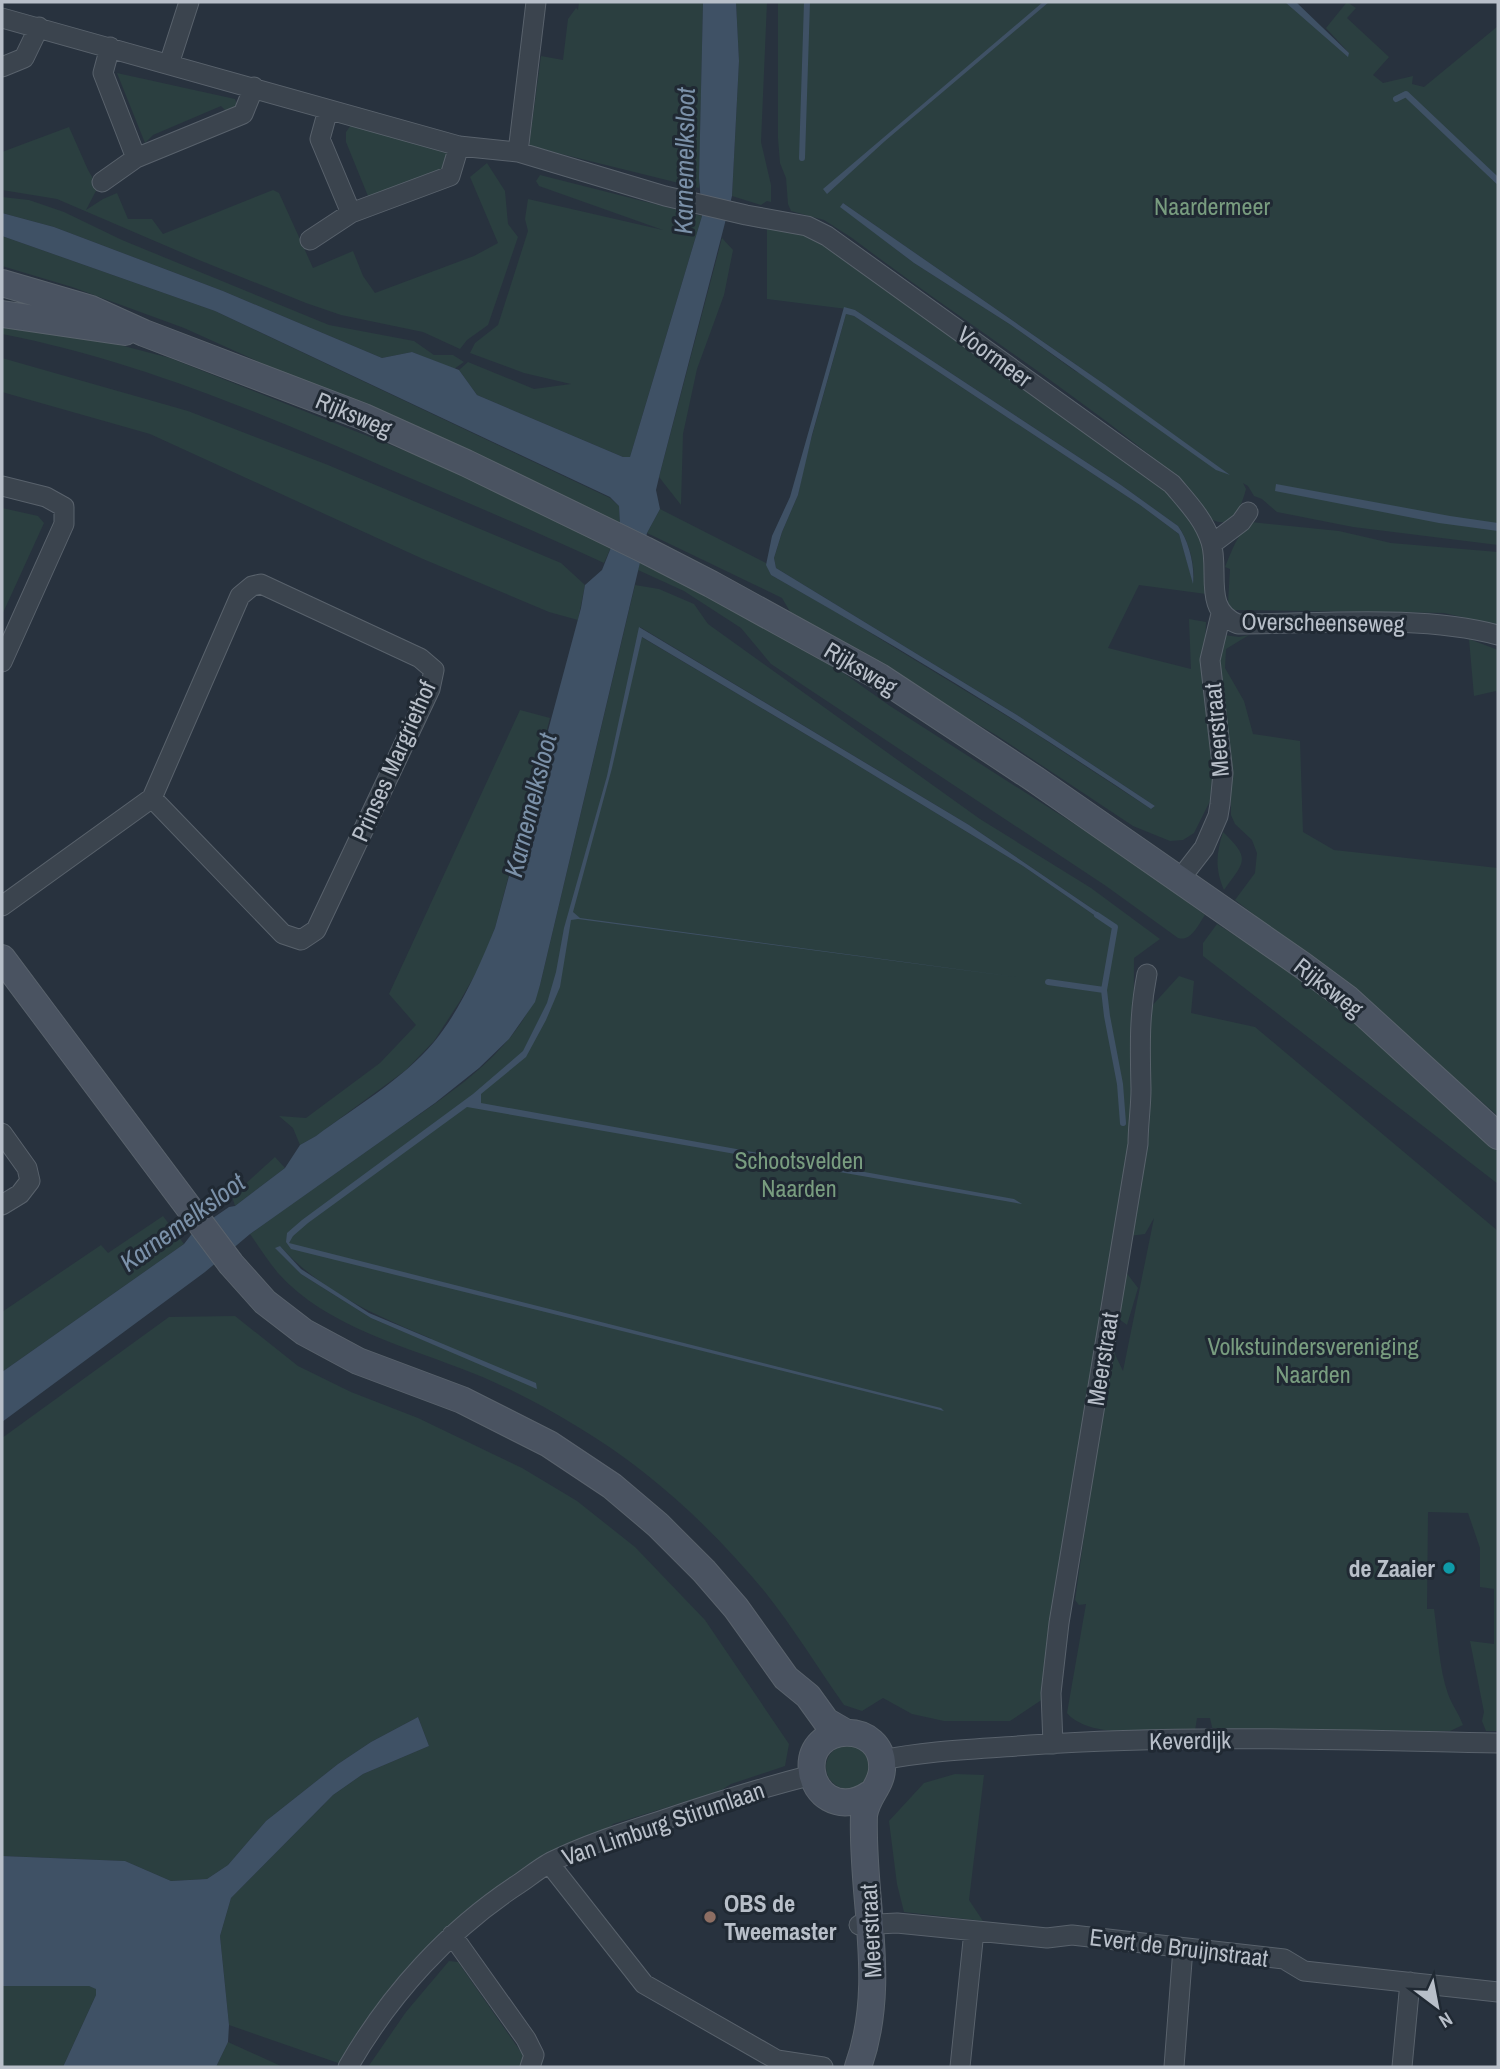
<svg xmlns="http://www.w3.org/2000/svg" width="1500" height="2069" font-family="'Archivo Narrow',sans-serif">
<rect width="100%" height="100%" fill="#28323e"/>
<!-- green -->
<path fill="#2b3f40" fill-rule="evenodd" d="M 579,2 L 703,2 L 699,188 L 529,146 L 541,56 L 563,60 L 568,19 L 576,8 L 578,10 Z
M 736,2 L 767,2 L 761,142 L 771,185 L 771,202 L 767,201 L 761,205 L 732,196 L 739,61 Z
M 778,2 L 1287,2 L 1349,53 L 1326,28 L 1347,2 L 1356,8 L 1347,18 L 1389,57 L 1373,75 L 1383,83 L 1413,76 L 1412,84 L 1424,87 L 1498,26 L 1498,545 L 1353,527 L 1277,512 L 1262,499 L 1254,496 L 1248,486 L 1243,483 L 1246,489 C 1242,504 1234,530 1213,520 C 1198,514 1181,485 1170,473 C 1161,463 1148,454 1137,445 C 1045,373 946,309 852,238 L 824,220 L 791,211 L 788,204 L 786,178 L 780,163 L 778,138 ZM 843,203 L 1104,384 L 1075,371 L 1011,325 L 914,263 L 841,207 Z
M 117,73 L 235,99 L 238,107 L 227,112 L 221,106 L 153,135 L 145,143 Z
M 351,125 L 456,153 L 452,172 L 370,201 L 346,142 L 346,132 Z
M 69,127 L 88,170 L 98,187 L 86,210 L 103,199 L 117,193 L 128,219 L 152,219 L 163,234 L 273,190 L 279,193 L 313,268 L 353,251 L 363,276 L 375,293 L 474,256 L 498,243 L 470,177 L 487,163 L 505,191 L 508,224 L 518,237 L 488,325 L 467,340 L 460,349 L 423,332 L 341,315 L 306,303 L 199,260 L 57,199 L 2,190 L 2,152 Z
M 540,175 L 702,216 L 630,457 L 623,457 L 477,395 L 459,370 L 468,362 L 534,389 L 571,384 L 524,373 L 470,353 L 475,343 L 498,325 L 528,231 L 525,219 L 528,199 L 663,230 L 539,186 L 536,181 Z
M 2,197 L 29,200 L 64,212 L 122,240 L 329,325 L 414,341 L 434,355 L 453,355 L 464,362 L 454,369 L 412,352 L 382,358 L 223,291 L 54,227 L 2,213 Z
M 767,229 L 807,233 L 1163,483 C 1176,501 1198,522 1203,544 C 1207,560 1206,578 1206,594 L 1139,585 L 1108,648 L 1191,669 L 1189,619 L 1206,622 L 1204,670 L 1214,766 L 1210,801 L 1194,833 L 1183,840 L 1170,841 L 1133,826 L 996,735 L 792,615 L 782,598 L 647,533 L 660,509 L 766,563 L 771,575 L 836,612 L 1030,730 L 1151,809 L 1155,806 L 1017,715 L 776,568 L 774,558 L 782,532 L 798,495 L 805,461 L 846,314 L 854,316 L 1140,505 L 1179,534 L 1193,582 C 1196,566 1188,539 1178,526 L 1121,485 L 855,310 L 767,299 Z
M 2,236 L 215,311 L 610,498 L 619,506 L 620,525 L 184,328 L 72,287 L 2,266 Z
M 722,238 L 733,250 L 724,295 L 697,369 L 683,434 L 681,505 L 659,477 Z
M 2,320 L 50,327 L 170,358 L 436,463 L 612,545 L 604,563 C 533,530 461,500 389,469 C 264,414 136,360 2,334 Z
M 2,358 L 188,411 L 328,465 L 561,563 L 585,585 L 578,620 L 549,612 L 423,559 L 150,434 L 2,392 Z
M 2,508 L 38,516 L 44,523 L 2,615 Z
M 1251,522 L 1339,531 L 1391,543 L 1498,552 L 1498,625 L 1444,613 L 1232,610 L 1228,603 L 1230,569 L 1225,567 C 1232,550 1237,535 1251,522 Z
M 640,559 L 818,655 L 890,706 L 1126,857 L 1205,915 C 1198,925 1191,942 1178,938 L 1106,886 L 771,664 L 741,628 L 684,591 L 638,570 Z
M 635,585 L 659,589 L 694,604 L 708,624 L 980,819 L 1091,888 L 1160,939 L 1134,958 L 1133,1110 L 1125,1271 L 1138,1288 L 1127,1325 L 1107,1310 L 1046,1697 L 1010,1721 L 944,1721 L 912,1714 L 883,1698 L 862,1711 L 844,1705 C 818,1668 793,1627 765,1592 C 712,1528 650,1470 578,1427 C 545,1407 510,1388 475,1374 C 409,1347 327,1328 278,1273 C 268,1261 259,1247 250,1234 C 292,1204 335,1174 377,1144 C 437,1101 515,1058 540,985 ZM 640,627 L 969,825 L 1097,912 L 1097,917 L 1023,866 L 839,754 L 638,635 ZM 280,1246 C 321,1291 374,1315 430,1338 L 435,1345 L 371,1318 L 301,1274 Z
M 1224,635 L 1239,637 L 1249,635 L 1226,649 L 1225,668 L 1244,701 L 1253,734 L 1300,741 L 1303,832 L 1334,850 L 1498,868 L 1498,1116 L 1364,999 L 1235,900 L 1255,873 L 1257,853 L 1252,840 L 1235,824 L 1231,815 L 1231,756 L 1218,660 Z
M 1469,639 L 1498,650 L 1498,697 L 1496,691 L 1474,696 Z
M 520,710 L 550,718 L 495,928 L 481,964 L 460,1001 L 434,1041 L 406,1070 L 316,1136 L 300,1145 L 293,1128 L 279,1116 L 306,1118 L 380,1063 L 416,1025 L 389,994 Z
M 1223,832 C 1251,859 1245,861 1224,890 C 1215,869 1216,854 1223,832 Z
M 1217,924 L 1300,977 L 1350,1013 L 1498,1152 L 1498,1184 L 1203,956 L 1203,943 Z
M 1179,976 L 1194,981 L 1191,1013 L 1255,1027 L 1498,1231 L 1498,1731 L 1486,1731 L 1482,1721 L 1484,1712 L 1470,1641 L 1494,1644 L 1494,1589 L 1480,1587 L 1480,1548 L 1468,1513 L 1428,1512 L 1427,1609 L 1434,1609 C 1438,1637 1439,1668 1448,1694 C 1452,1705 1459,1714 1463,1725 L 1450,1731 L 1213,1731 L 1210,1718 L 1197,1718 L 1195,1731 C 1162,1731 1089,1740 1067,1713 L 1086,1604 L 1079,1605 L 1075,1600 L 1111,1346 L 1123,1371 L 1154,1218 L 1145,1234 L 1129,1236 L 1150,1008 Z
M 275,1157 L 285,1168 L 235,1206 L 232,1196 Z
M 163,1216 L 184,1244 L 2,1372 L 2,1312 L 101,1245 L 108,1253 Z
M 235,1316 L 298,1366 L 351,1392 L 418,1418 L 522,1468 L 577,1501 L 635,1547 L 705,1620 L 789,1744 L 785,1766 L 731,1784 L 720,1791 L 613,1824 L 606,1832 L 483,1901 L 344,2065 L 229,2025 L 220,1936 L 231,1898 L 333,1795 L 363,1774 L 429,1746 L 418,1717 L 371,1742 L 338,1764 L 266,1821 L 228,1865 L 207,1879 L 171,1881 L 125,1861 L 2,1856 L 2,1438 L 169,1317 Z
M826 1767a22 22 0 1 1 44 0a22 22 0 1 1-44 0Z
M 955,1774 L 984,1775 L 969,1900 L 983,1921 L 904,1912 L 897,1884 L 889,1821 L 924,1783 Z
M 449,1961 L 458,1962 L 523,2055 L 521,2067 L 368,2067 L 406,2012 Z
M 2,1986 L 89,1986 L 96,1988 L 96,1995 L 63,2067 L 2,2067 Z
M 228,2042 L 283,2067 L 216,2067 Z"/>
<!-- water -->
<path fill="#3f5165" d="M 703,2 L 736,2 L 739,61 L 732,196 L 660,473 L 656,490 L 660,509 L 647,533 L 540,985 L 535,1002 L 509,1039 L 479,1068 L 435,1103 L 250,1234 L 205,1272 L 2,1422 L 2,1372 L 184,1244 L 194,1231 L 229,1207 L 235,1206 L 285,1168 L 300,1145 L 316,1136 C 355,1107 402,1080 434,1042 C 461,1009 479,967 495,928 L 581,608 L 585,585 L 602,570 L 620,525 L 619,506 L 610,497 L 215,311 L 2,236 L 2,213 L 54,227 L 223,291 L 382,358 L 412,352 L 459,370 L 477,395 L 623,457 L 630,457 L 702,216 L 699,178 Z
M 1043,2 L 1049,2 L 885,141 L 827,194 L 823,189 Z
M 1285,2 L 1296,2 L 1349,53 L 1348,57 Z
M 843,203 L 1104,384 L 1230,475 L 1216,470 L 1011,325 L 914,263 L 840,207 Z
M 844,307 L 855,310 L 1121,485 L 1178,526 C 1189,541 1195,566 1193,584 L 1179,534 L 1140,505 L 854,316 L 846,314 L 812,435 L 798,495 L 782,532 L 774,558 L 776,568 L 1017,715 L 1155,806 L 1151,809 C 1028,726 900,648 771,575 L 766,565 L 772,536 L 790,497 Z
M 1276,484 L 1450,516 L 1498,523 L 1498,531 L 1439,523 L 1275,491 Z
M 639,627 L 969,825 L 1097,912 L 1097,917 L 1023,866 L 839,754 L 642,637 L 612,768 L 573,912 L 580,918 L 1023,978 L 578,919 L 571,920 L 560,987 L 546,1020 L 526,1057 L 481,1094 L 481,1103 L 1014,1199 L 1022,1204 L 467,1107 L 308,1223 L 293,1236 L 289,1243 L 941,1408 L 944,1411 L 291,1249 L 286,1242 L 287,1233 L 302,1220 L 473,1094 L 523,1051 L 547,1003 L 556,972 L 564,928 L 607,776 Z
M 280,1246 L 301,1269 L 369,1313 L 536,1383 L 537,1389 L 371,1318 L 301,1274 L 275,1248 Z
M 418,1717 L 429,1746 L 363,1774 L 333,1795 L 231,1898 L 220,1936 L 229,2025 L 228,2042 L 216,2067 L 63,2067 L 96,1995 L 96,1989 L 89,1986 L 2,1986 L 2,1856 L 125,1861 L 171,1881 L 207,1879 L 228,1865 L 266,1821 L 338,1764 L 371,1742 Z"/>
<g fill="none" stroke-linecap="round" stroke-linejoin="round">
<!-- stream -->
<path stroke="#3f5165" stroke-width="6" d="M 1396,99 L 1406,94 L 1498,181
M 802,158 L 807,2
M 1097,915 L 1115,927 L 1104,990 L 1107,1016 L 1120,1084 L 1123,1123
M 1048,982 L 1104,990"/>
<!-- street casing -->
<g stroke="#59626c" stroke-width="21">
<path id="street" d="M 2,18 L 459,146 L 518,152 L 665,196 L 746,215 L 807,226 L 827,236 L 1172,484 C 1187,502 1204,519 1211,542 C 1220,571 1202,610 1238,624 C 1320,624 1419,614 1498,635
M 110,47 L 103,73 L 136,158
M 169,64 L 189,2
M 2,67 L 24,58 L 39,27
M 328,110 L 320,139 L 351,213
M 518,152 L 536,2
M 102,182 L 136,158 L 243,114 L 254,87
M 310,240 L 351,213 L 450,176 L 459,146
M 2,486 L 46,497 L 64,507 L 64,524 L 2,662
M 1212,544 L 1241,522 L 1248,512
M 1180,879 L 1204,848 L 1218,816 L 1220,804 L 1223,773 L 1210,660 L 1221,614
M 2,906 L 152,798 L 240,596 L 252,586 L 261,584 L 420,658 L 434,670 L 430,689 L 316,930 L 301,940 L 283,934 L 152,798
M 2,1133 L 27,1168 L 30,1181 L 20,1194 L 2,1205
M 1053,1744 L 1051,1693 L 1059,1623 L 1138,1144 C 1138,1126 1141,1107 1141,1089 C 1140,1048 1139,1014 1147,974
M 882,1760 C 930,1750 981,1749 1030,1745 C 1186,1734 1342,1740 1498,1743
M 549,1863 L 644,1984 L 777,2060 L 823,2067
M 859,1925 L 897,1923 L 1047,1938 L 1072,1935 L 1284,1959 L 1304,1971 L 1498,1992
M 452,1935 L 526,2039 L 534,2055 L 530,2067
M 348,2067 C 390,1994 449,1929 520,1883 C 530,1876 540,1868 551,1862 C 585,1845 623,1833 660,1821 C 710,1804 761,1788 812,1775
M 960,2067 L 974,1931
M 1174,2067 L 1183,1948
M 1402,2067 L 1410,1982"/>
</g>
<!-- secondary casing -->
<g stroke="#59626c" stroke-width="28">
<path id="secondary" d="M 2,283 L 91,309 L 144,333 L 364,417 L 466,463 L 645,550 L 711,584 L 880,677 L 1036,780 L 1302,965 L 1348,999 L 1498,1136
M 2,314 L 125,332
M 2,958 L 231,1264 L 265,1302 L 304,1332 L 358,1361 L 462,1400 L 549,1444 L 612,1486 L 658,1525 L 704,1571 L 736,1608 L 786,1678 L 808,1696 L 826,1721 L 845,1732
M 858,2067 C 888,1983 861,1900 864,1815 C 867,1796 881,1786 882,1770 C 886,1719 805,1721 812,1772 C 813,1782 820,1793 829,1798 C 843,1806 858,1802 870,1794"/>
</g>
<!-- street -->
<use href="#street" stroke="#3b444e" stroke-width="19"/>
<!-- secondary -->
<use href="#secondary" stroke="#4a5361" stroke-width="26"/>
</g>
<!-- markers -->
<circle fill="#0f9aa8" stroke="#202933" stroke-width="2.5" cx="1449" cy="1568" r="7"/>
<circle fill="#8d6e63" stroke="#202933" stroke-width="2.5" cx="710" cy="1917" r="7"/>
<g text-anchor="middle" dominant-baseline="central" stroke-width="6" stroke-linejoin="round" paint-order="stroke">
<!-- park labels -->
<g font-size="24" fill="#789c7f" stroke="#202933">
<text x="1212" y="206">Naardermeer</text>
<text x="799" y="1160">Schootsvelden<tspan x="799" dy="28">Naarden</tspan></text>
<text x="1313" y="1346">Volkstuindersvereniging<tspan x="1313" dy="28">Naarden</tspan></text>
</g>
<!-- street labels -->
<g font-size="24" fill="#b8bfc9" stroke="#202933">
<text transform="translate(995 356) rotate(36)">Voormeer</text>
<text transform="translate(354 414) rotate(23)">Rijksweg</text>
<text transform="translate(1323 622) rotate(1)">Overscheenseweg</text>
<text transform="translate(861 668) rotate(31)">Rijksweg</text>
<text transform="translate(1216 730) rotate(-95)">Meerstraat</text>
<text transform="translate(393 761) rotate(-66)">Prinses Margriethof</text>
<text transform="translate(1329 987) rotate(38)">Rijksweg</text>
<text transform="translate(1102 1359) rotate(-81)">Meerstraat</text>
<text transform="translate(1190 1740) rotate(-1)">Keverdijk</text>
<text transform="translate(663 1823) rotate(-19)">Van Limburg Stirumlaan</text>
<text transform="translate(870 1931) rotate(-93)">Meerstraat</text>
<text transform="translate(1179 1947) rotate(7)">Evert de Bruijnstraat</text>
</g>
<!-- poi labels -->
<g font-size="24" font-weight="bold" fill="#b8bfc9" stroke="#202933" text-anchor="end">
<text x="1435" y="1568">de Zaaier</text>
<text x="724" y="1903" text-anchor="start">OBS de<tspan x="724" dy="28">Tweemaster</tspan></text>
</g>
<!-- water labels -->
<g font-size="26" font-style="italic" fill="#7b91a9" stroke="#202933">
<text transform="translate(684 161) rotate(-89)">Karnemelksloot</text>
<text transform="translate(530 805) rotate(-76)">Karnemelksloot</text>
<text transform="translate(182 1222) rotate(-36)">Karnemelksloot</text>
</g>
</g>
<!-- border -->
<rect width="1500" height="2069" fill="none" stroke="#b8bfc9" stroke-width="7"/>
<!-- north arrow -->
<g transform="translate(1437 2006) rotate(148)" stroke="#202933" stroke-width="5" paint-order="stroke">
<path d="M0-5L12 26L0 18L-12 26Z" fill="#b8bfc9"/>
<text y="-10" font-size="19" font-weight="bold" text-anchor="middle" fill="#b8bfc9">N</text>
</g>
</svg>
